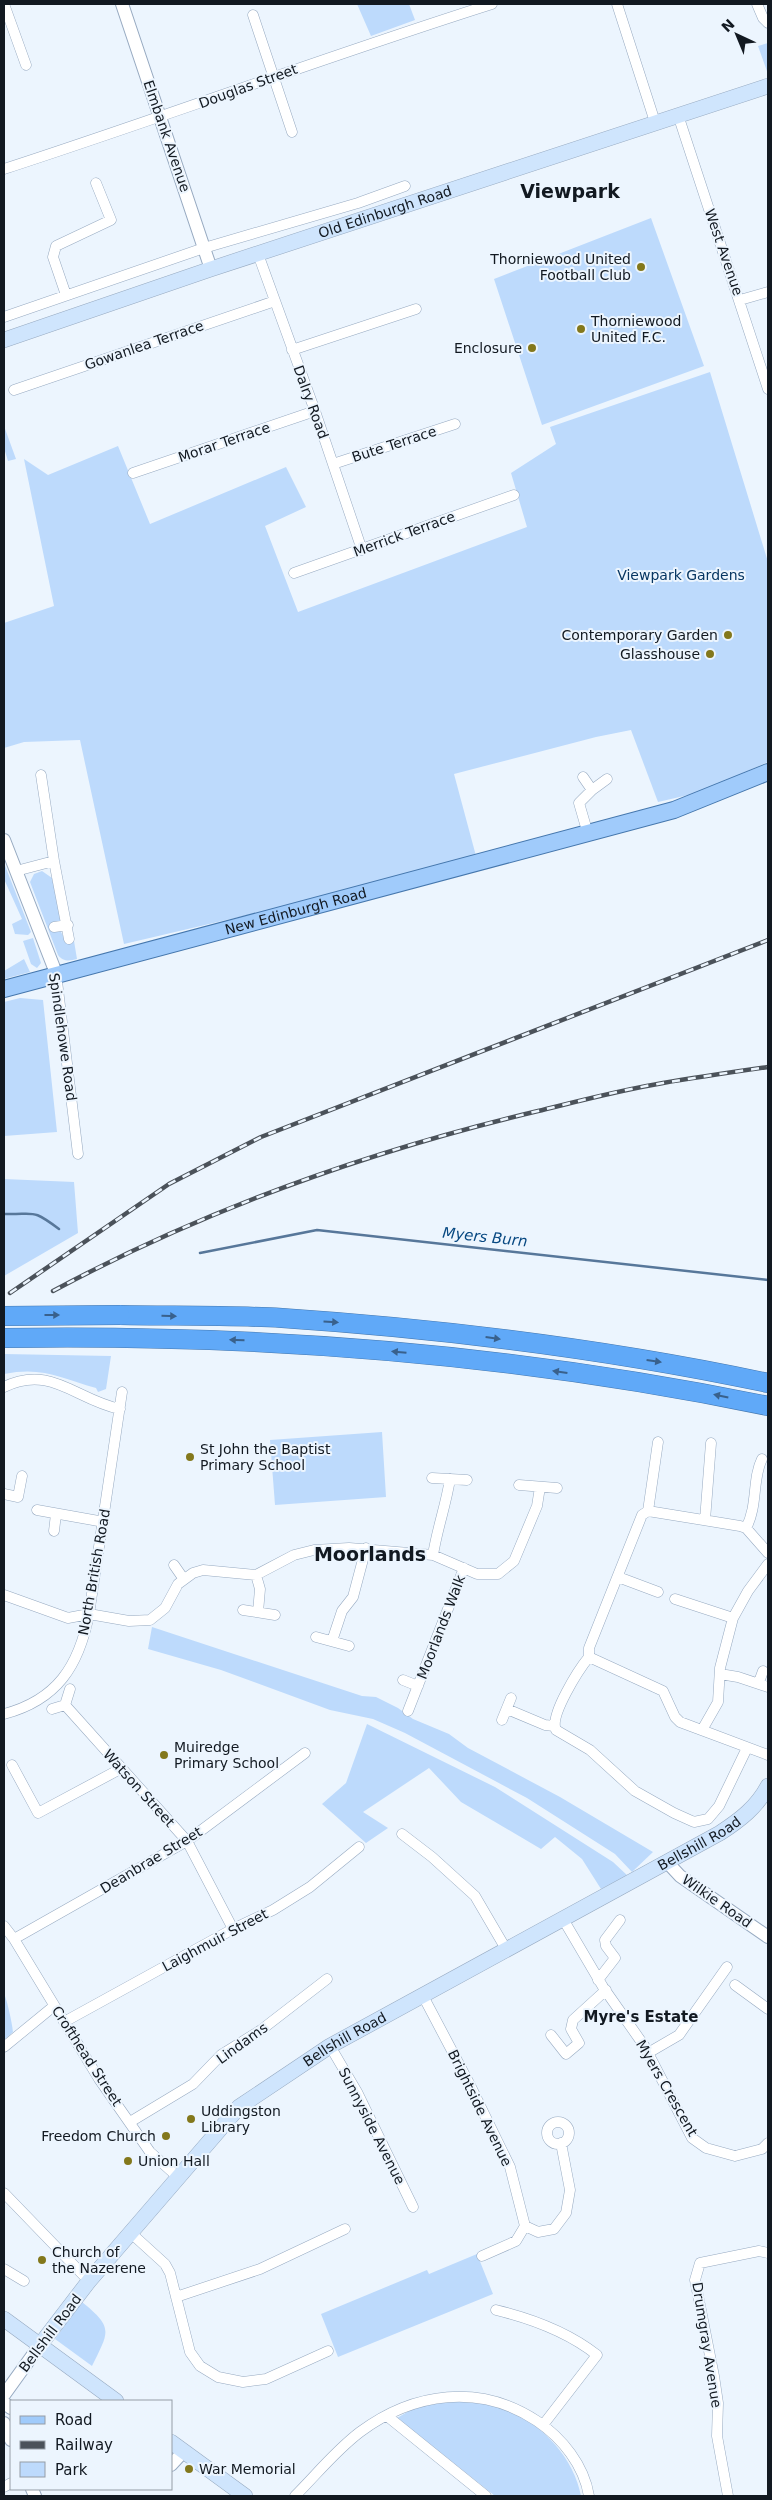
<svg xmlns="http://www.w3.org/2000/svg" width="772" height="2500" font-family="'DejaVu Sans',sans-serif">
<rect width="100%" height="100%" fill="#ecf5fe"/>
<!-- green -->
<path fill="#bddafc" d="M 357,4 L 409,4 L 415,20 L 371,36 Z
M 768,43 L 768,74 L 758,46 Z
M 651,218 L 704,366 L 542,425 L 494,279 Z
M 710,372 L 768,562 L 768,762 L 697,793 L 658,802 L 631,730 L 596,737 L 454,774 L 476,856 L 393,881 L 124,944 L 80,740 L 24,742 L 4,748 L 4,623 L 54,606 L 24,459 L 48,475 L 118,446 L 150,524 L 286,467 L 306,507 L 265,526 L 298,612 L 527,527 L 511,473 L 556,444 L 550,427 Z
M 4,426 L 16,459 L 8,461 L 4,448 Z
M 4,863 L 31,932 L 28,935 L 15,934 L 12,924 L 22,919 L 4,879 Z
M 42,871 L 52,878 L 61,920 L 60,930 L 66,942 L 74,941 L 77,959 C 70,961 63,962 58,955 L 30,882 L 34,874 Z
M 33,938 L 41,963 L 37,968 L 31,964 L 23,941 Z
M 24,959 L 30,972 L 4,979 L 4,971 Z
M 20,998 L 43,1000 L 57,1132 L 4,1136 L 4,1002 Z
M 4,1179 L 74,1182 L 78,1233 L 4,1276 Z
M 4,1354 L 111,1356 L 106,1389 L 98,1392 L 96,1388 C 61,1378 42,1366 4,1374 Z
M 382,1432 L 386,1497 L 275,1505 L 270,1440 Z
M 152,1627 L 362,1696 L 376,1697 L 398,1708 L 413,1719 L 449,1734 L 468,1748 L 560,1797 L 653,1852 L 632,1872 L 615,1854 L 527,1798 L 405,1733 L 373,1719 L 330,1710 L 221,1670 L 148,1649 Z
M 367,1724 L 495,1787 L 613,1862 L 628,1876 L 601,1889 L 582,1859 L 555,1837 L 541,1849 L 461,1802 L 429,1768 L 363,1812 L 388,1828 L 366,1843 L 322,1804 L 346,1783 Z
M 4,1994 C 7,1999 13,2027 13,2032 L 4,2040 Z
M 477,2254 L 493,2294 L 338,2357 L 321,2314 L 427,2270 L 429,2274 Z
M 82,2302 C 114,2328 109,2331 92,2366 L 55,2339 Z
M 449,2400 C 460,2400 473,2399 484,2401 C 528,2410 573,2451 581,2496 L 495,2496 L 397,2418 L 414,2408 Z"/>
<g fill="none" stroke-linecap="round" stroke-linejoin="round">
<!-- stream -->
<path stroke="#57779a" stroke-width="2.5" d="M 4,1214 C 36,1215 31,1208 59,1229
M 200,1253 L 317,1230 L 768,1280"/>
<!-- minor casing -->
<g stroke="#97aac1" stroke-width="11">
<path id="minor" d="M 4,4 L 26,65
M 617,4 L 655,122
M 757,4 L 763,18 L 768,23
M 253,15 L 292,132
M 678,115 L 768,389
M 4,169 C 167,116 328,56 492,4
M 258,254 L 315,411 L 362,550
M 66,295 L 53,257 L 56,246 L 111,220 L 96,183
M 740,300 L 768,292
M 4,317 L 204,248 L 358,203 L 405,186
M 292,350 L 416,309
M 14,390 L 275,301
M 333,464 L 455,424
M 133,473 L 315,411
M 294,573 L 514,495
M 41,775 L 54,861
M 583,777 L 592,790
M 588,834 L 579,803 L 592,790 L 607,779
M 16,871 L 54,861 L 69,939
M 54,927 L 68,925
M 56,973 L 78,1154
M 4,1387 C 51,1364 76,1400 120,1409
M 432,1478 L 467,1480
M 519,1485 L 557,1488
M 4,1494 L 18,1497 L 22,1476
M 37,1510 L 104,1522
M 648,1511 L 658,1442
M 705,1520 L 711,1443
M 746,1528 C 758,1506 752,1479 762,1459
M 54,1531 L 56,1514
M 433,1555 C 437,1529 446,1505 450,1479
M 174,1565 L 183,1578
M 256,1575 L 260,1589 L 258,1612
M 618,1577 L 658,1592
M 4,1595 L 68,1618 L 89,1614 L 129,1621 L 150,1620 L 165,1608 L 178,1584 L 193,1573 L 203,1570 L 256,1575 L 294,1555 L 314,1550 L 349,1548 L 433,1555 L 477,1574 L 498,1574 L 514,1561 L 537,1506 L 540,1487
M 675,1599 L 733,1618
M 243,1610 L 275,1615
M 316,1637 L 349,1646
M 332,1641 L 342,1611 L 353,1597 L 366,1548
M 589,1657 C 579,1669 549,1716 556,1730 L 590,1750 L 635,1791 L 674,1813 L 694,1822 L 708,1819 L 719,1806 L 747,1748
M 589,1657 L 589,1648 L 642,1515 L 648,1511 L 740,1526 L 746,1528 L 768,1553
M 589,1657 L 663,1691 L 675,1717 L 680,1722 L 768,1755
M 720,1674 L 738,1677 L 768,1687
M 403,1680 L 418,1686
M 759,1682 L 763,1671
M 65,1705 L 187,1841 L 233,1929
M 65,1705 L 70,1689
M 52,1709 L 65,1705
M 507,1709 L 545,1725 L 554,1726
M 408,1711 L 464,1568
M 4,1714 C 57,1700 79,1666 89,1614 L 122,1392
M 502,1720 L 511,1698
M 702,1730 L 718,1702 L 720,1668 L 733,1618 L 748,1591 L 768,1564
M 12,1765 L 38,1813 L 122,1768
M 402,1834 L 432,1857 L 475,1896 L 506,1949
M 563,1919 L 603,1987 L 645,2047 L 692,2138 L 706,2148 L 735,2156 L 762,2149 L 768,2143
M 4,1926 L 14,1939 L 99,2079 L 150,2152 L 179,2178
M 14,1939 L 187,1841 L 305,1753
M 598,1980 L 615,1958 L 606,1946 L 605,1940 L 620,1920
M 735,1985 L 768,2009
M 422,1994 L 469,2083 L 510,2167 L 525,2226 L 538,2232 L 554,2229 L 566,2213 L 570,2190 L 561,2143
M 64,2022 L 233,1929 L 273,1910 L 310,1887 L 359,1847
M 551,2035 L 566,2054 L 579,2043 L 571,2029 L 573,2020 L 606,1990
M 330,2046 L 357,2092 L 413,2207
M 4,2047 L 54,2006
M 648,2053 L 679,2035 L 727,1967
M 130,2122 L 193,2084 L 221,2055 L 261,2030 L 327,1979
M547 2133a11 11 0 1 1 22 0a11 11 0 1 1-22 0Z
M 4,2193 L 89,2281
M 132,2234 L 165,2264 L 170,2273 L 190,2352 L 200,2366 L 218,2377 L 243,2382 L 266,2379 L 328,2351
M 482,2256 L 516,2241 L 525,2226
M 4,2269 L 24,2281
M 176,2297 L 260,2269 L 345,2229
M 496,2310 C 533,2319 568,2332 597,2355 L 543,2425
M 387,2416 L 486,2496
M 4,2487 L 11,2483
M 295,2496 C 317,2474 335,2451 360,2432 C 414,2392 480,2383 537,2421 C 562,2438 584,2465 589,2496
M 728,2496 L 717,2436 L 718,2403 L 714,2376 L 695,2280 L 700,2263 L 759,2251 L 768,2253"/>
</g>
<!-- tertiary casing -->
<g stroke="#97aac1" stroke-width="14">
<path id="tertiary" d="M 122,4 L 211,269
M 4,840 L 56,973
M 667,1862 L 680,1876 L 768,1937
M 4,2395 L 40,2345
M 4,2403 L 11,2408
M 4,2423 L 11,2440
M 171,2465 L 184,2451
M 32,2489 L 35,2496"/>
</g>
<!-- secondary casing -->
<g stroke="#97aac1" stroke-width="16">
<g id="secondary">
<path id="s1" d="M 4,340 L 211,269 L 768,86"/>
<path d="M 4,2319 L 116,2401"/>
<path id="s2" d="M 40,2345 L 89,2281 L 239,2107 L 330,2046 L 720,1833 C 740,1820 757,1807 768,1786"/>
<path d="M 171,2442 L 245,2496"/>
</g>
</g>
<!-- primary casing -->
<g stroke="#4577ad" stroke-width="18">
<g id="primary">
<path id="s3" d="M 4,989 L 674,810 L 768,772"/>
</g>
</g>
<!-- motorway casing -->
<g stroke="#4577ad" stroke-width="20">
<path id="motorway" d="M 120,1315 C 174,1316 228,1315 282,1318 C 445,1329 608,1349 768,1383
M 4,1338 C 260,1334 517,1354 768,1406"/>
</g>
<!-- minor -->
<use href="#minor" stroke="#fff" stroke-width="10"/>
<!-- tertiary -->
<use href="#tertiary" stroke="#fff" stroke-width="12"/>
<!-- secondary -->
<use href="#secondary" stroke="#cfe5fd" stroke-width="15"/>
<!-- primary -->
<use href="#primary" stroke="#a0cbfb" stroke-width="16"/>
<!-- motorway -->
<use href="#motorway" stroke="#60a9f8" stroke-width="19"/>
<!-- rail casing -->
<g stroke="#4b525a" stroke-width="4.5">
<path id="rail" d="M 53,1291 C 206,1209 369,1151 538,1111 C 579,1101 621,1090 663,1083 C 698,1077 733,1072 768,1067
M 10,1293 L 169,1184 L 261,1137 L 768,940"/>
</g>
<!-- rail -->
<use href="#rail" stroke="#ecf5fe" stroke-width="2.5" stroke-dasharray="8" stroke-linecap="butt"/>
<!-- motorway-bridge casing -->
<g stroke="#4577ad" stroke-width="20" stroke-linecap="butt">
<path id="motorway-bridge" d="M 4,1316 L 120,1315"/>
</g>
<!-- motorway-bridge -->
<use href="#motorway-bridge" stroke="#60a9f8" stroke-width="19"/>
</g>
<!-- one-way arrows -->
<defs><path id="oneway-solid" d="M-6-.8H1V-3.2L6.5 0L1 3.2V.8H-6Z" transform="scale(1.25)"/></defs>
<g fill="#39618c">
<use href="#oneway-solid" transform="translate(52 1315)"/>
<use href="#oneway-solid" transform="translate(169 1316) rotate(1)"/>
<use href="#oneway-solid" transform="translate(331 1322) rotate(4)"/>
<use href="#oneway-solid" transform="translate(493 1338) rotate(8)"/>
<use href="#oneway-solid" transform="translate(237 1340) rotate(-178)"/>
<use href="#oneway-solid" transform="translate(399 1352) rotate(-175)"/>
<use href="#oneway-solid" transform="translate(654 1361) rotate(8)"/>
<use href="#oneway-solid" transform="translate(560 1372) rotate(-172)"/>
<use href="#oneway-solid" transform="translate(721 1396) rotate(-168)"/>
</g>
<!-- markers -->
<g fill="#83781c" stroke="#ecf5fe" stroke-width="2">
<circle cx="641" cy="267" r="5"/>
<circle cx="581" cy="329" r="5"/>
<circle cx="532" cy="348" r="5"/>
<circle cx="728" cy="635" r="5"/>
<circle cx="710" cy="654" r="5"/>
<circle cx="190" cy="1457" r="5"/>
<circle cx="164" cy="1755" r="5"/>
<circle cx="191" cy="2119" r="5"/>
<circle cx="166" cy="2136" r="5"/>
<circle cx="128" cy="2161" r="5"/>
<circle cx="42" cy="2260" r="5"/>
<circle cx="189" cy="2469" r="5"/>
</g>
<g text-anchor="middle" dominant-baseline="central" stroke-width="4" stroke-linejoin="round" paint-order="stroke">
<!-- street labels -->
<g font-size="14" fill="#121921" stroke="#ecf5fe">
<text transform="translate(248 86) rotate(-20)">Douglas Street</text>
<text transform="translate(167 136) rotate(71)">Elmbank Avenue</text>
<text stroke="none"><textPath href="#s1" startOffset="402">Old Edinburgh Road</textPath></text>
<text transform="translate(724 252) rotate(71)">West Avenue</text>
<text transform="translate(144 345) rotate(-19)">Gowanlea Terrace</text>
<text transform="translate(311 402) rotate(70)">Dalry Road</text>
<text transform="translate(224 442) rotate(-19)">Morar Terrace</text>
<text transform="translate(394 444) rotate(-18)">Bute Terrace</text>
<text transform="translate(404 534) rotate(-20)">Merrick Terrace</text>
<text stroke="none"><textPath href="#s3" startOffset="302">New Edinburgh Road</textPath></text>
<text transform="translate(63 1037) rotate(82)">Spindlehowe Road</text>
<text transform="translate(94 1572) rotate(-80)">North British Road</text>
<text transform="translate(441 1627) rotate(-69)">Moorlands Walk</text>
<text transform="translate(139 1788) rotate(48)">Watson Street</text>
<text stroke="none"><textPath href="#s2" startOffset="841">Bellshill Road</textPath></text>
<text transform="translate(151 1860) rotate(-31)">Deanbrae Street</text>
<text transform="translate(717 1901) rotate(35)">Wilkie Road</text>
<text transform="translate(215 1940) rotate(-28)">Laighmuir Street</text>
<text stroke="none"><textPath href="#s2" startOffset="436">Bellshill Road</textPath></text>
<text transform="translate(242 2043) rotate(-36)">Lindams</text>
<text transform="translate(87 2056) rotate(57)">Crofthead Street</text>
<text transform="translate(667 2088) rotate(60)">Myers Crescent</text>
<text transform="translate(480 2108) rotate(64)">Brightside Avenue</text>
<text transform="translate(372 2126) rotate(63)">Sunnyside Avenue</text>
<text transform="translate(50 2333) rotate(-53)">Bellshill Road</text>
<text transform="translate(707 2345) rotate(81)">Drumgray Avenue</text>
</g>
<!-- poi labels -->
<g font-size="14" fill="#121921" stroke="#ecf5fe" text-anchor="start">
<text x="631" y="259" text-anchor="end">Thorniewood United<tspan x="631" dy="16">Football Club</tspan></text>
<text x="591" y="321">Thorniewood<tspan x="591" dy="16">United F.C.</tspan></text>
<text x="522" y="348" text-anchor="end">Enclosure</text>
<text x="718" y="635" text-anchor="end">Contemporary Garden</text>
<text x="700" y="654" text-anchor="end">Glasshouse</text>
<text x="200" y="1449">St John the Baptist<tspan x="200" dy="16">Primary School</tspan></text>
<text x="174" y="1747">Muiredge<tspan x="174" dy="16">Primary School</tspan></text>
<text x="201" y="2111">Uddingston<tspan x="201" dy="16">Library</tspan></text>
<text x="156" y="2136" text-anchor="end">Freedom Church</text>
<text x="138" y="2161">Union Hall</text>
<text x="52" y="2252">Church of<tspan x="52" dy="16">the Nazerene</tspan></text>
<text x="199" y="2469">War Memorial</text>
</g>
<!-- park labels -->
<g font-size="14" fill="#073662" stroke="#ecf5fe">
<text x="681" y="575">Viewpark Gardens</text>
</g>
<!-- water labels -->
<g font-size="15" font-style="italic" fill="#084982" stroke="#ecf5fe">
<text transform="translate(485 1237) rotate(6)">Myers Burn</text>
</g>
<!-- neighbourhood labels -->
<g font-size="15" font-weight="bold" fill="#121921" stroke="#ecf5fe">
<text x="641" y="2017">Myre's Estate</text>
</g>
<!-- district labels -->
<g font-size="19" font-weight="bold" fill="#121921" stroke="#ecf5fe">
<text x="570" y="191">Viewpark</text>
<text x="370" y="1554">Moorlands</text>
</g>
</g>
<!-- border -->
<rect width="772" height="2500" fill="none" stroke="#121921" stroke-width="10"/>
<!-- legend -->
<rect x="10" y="2400" width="162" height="90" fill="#ecf5fe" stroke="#959da6"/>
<rect x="20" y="2416" width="25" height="8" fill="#a0cbfb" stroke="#959da6"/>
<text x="55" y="2425" font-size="15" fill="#121921">Road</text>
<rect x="20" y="2441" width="25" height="8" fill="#4b525a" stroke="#959da6"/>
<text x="55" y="2450" font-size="15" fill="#121921">Railway</text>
<rect x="20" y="2462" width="25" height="15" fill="#bddafc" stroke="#959da6"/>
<text x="55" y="2475" font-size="15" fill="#121921">Park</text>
<!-- north arrow -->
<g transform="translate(737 35) rotate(316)" stroke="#ecf5fe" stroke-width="4" paint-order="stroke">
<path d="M0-4L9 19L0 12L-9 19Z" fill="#121921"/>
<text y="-8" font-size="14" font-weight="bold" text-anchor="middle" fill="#121921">N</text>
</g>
</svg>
